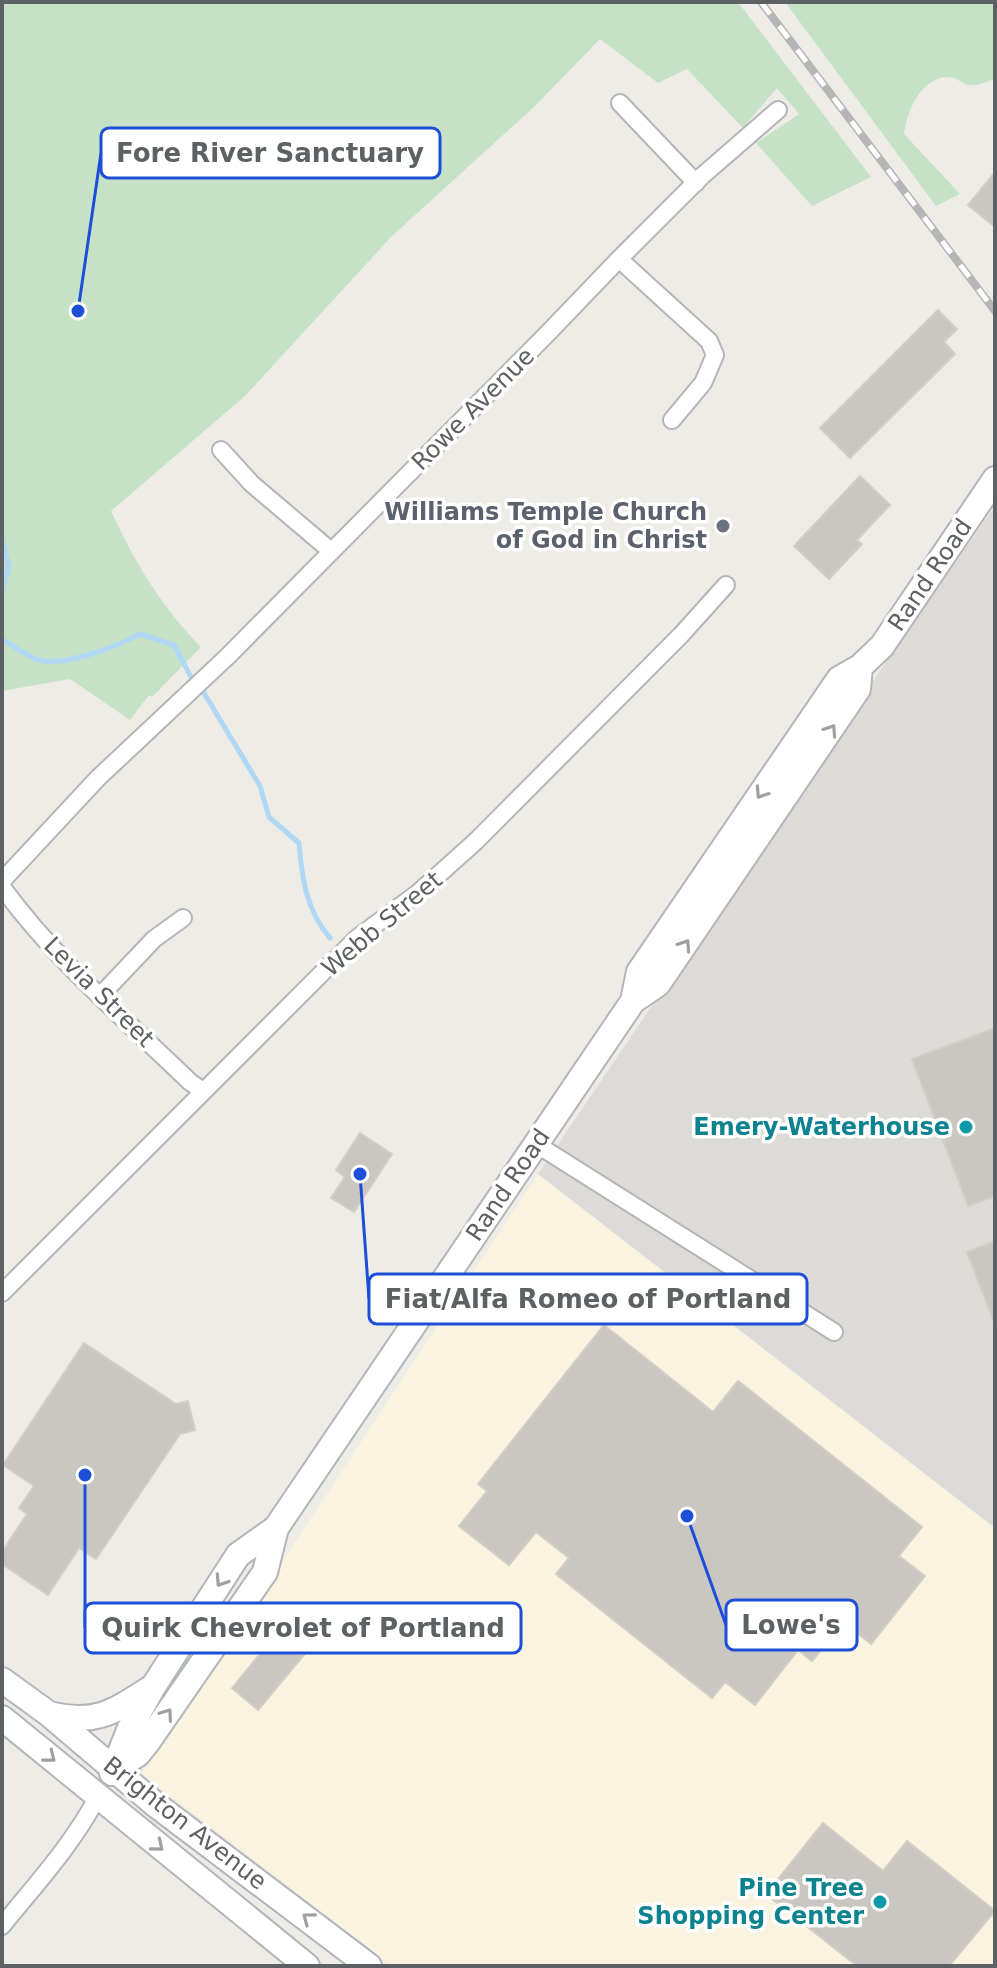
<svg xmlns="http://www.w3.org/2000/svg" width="997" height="1968" font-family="'DejaVu Sans',sans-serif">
<rect width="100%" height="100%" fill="#eeece6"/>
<!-- commercial -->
<path fill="#faf3e0" d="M 538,1174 L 995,1528 L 995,1966 L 389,1966 L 380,1957 L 142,1774 Z"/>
<!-- industrial -->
<path fill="#dddbd8" d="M 995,506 L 995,1528 L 538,1174 L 833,738 Z"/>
<!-- green -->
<path fill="#c6e2c6" d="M 2,2 L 738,2 L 871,177 L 812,206 L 756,143 L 799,114 L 777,88 L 743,128 L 687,69 L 658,83 L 600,39 L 534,107 L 392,236 L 245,396 L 111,511 C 135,563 161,606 201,647 L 152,697 L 149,695 L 130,720 L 70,679 L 2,691 Z
M 785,2 L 995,2 L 995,79 C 988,81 977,86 970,85 C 962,84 956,76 946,77 C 920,80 907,111 904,134 L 960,194 L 936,206 Z"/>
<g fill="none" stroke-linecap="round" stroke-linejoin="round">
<!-- stream -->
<path stroke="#b0d7f4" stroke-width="5" d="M 2,538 L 9,566 L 2,591
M 2,639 C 13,646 24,654 36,659 C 60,669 118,646 140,634 L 174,645 L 191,677
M 204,693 L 260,786 L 269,817 L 299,843 C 302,878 306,910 330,938"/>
</g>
<!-- building -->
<path fill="#cac7c2" stroke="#d2cec5" stroke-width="2" d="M 995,172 L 995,227 L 968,205 Z
M 938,310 L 957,329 L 944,342 L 955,354 L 850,458 L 820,428 Z
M 860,476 L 890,505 L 857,540 L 862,544 L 829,579 L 794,546 Z
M 995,1028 L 995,1196 L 968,1206 L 912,1059 Z
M 360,1133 L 392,1154 L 354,1212 L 331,1198 L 345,1177 L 336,1170 Z
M 995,1241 L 995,1322 L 994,1322 L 967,1252 Z
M 604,1325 L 713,1412 L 738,1381 L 922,1527 L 899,1556 L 925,1576 L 871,1644 L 844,1622 L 812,1661 L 798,1650 L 755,1705 L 725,1682 L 712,1698 L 556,1574 L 569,1558 L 536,1532 L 509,1565 L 459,1526 L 487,1491 L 478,1484 Z
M 84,1343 L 176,1404 L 188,1401 L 195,1430 L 180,1434 L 96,1559 L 79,1548 L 48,1595 L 2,1564 L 2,1552 L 27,1514 L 19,1508 L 34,1486 L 3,1465 Z
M 292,1615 L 319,1637 L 258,1710 L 232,1688 Z
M 823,1823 L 883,1871 L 907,1841 L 995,1911 L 949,1966 L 857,1966 L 766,1894 Z"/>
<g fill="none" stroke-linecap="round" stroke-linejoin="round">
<!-- street casing -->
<g stroke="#b3b6b9" stroke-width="20">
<path id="street" d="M 620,103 L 696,183
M 619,259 L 709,341 L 715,355 L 703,383 L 672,420
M 221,450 L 252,484 L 331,551
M 2,881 L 98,778 L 227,657 L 548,333 L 619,259 L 702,176 L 778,110
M 2,887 C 55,960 125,1019 190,1082 L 203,1091
M 100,996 L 154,939 L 183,918
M 536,1144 L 834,1332
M 2,1293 L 357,938 L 418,893 L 475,842 L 681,635 L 726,585
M 2,1926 C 36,1884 73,1844 98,1796"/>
</g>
<!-- secondary casing -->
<g stroke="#b2b5b9" stroke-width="28">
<path id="secondary" d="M 633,1001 L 658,984 L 858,689 L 860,667
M 2,1680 L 49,1714 L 156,1805 L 369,1966
M 49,1714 C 95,1725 112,1713 151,1688
M 2,1718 L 307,1966
M 114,1770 L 138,1754 L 147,1743 L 265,1572 L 276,1528 L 633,1001 L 639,972 L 839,679 L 860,667 L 882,646 L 995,479
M 112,1773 L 130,1728 L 153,1687 L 238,1555 L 276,1528"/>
</g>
<!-- street -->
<use href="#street" stroke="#fff" stroke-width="16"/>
<!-- secondary -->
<use href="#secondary" stroke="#fff" stroke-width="24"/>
<!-- rail casing -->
<g stroke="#b4b5b5" stroke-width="8">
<path id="rail" d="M 761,2 L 995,311"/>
</g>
<!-- rail -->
<use href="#rail" stroke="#fff" stroke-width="5" stroke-dasharray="15" stroke-linecap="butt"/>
</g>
<!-- one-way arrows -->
<defs><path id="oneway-chevron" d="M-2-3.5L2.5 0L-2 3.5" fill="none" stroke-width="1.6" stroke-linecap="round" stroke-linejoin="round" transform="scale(2)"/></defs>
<g stroke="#9ea0a2">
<use href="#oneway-chevron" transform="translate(831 730) rotate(-56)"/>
<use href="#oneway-chevron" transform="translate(761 793) rotate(124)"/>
<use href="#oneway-chevron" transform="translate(685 945) rotate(-56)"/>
<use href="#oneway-chevron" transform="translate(221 1581) rotate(123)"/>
<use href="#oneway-chevron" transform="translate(167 1714) rotate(-55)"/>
<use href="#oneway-chevron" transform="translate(50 1757) rotate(38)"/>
<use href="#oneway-chevron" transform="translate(158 1846) rotate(39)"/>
<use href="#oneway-chevron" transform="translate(308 1918) rotate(-143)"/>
</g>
<!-- markers -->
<circle fill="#6b7280" stroke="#fff" stroke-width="3" cx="723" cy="526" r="8"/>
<g fill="#0f9aa8" stroke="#fff" stroke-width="3">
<circle cx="966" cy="1127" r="8"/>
<circle cx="880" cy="1902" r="8"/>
</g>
<g text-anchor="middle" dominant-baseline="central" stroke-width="7" stroke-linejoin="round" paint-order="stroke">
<!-- street labels -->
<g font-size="24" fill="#5e6164" stroke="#fff">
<text transform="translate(473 409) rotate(-45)">Rowe Avenue</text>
<text transform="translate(930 575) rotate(-56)">Rand Road</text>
<text transform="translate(382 924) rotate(-40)">Webb Street</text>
<text transform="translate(99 992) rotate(45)">Levia Street</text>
<text transform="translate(508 1185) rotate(-56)">Rand Road</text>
<text transform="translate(185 1823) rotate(38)">Brighton Avenue</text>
</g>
<!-- worship labels -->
<g font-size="24" font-weight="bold" fill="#5b616d" stroke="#fff" text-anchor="end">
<text x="707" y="512">Williams Temple Church<tspan x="707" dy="28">of God in Christ</tspan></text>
</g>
<!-- culture labels -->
<g font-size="24" font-weight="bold" fill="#0d838f" stroke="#fff" text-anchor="end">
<text x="950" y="1127">Emery-Waterhouse</text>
<text x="864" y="1888">Pine Tree<tspan x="864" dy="28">Shopping Center</tspan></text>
</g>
</g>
<!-- callouts -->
<path fill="none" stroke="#1d4ed8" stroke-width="3" d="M78 311L101 153M360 1174L369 1299M687 1516L726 1625M85 1475L85 1628"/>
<g fill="#1d4ed8" stroke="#fff" stroke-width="3">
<circle cx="78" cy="311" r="8"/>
<circle cx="360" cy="1174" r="8"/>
<circle cx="687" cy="1516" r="8"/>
<circle cx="85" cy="1475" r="8"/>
</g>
<g fill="#fff" stroke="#1d4ed8" stroke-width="3">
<rect x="101" y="128" width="339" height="50" rx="8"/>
<rect x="369" y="1274" width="438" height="50" rx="8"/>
<rect x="726" y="1600" width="131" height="50" rx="8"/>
<rect x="85" y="1603" width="436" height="50" rx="8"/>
</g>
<g font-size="26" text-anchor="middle" font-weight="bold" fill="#5e6164">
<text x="270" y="162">Fore River Sanctuary</text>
<text x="588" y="1308">Fiat/Alfa Romeo of Portland</text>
<text x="791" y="1634">Lowe's</text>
<text x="303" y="1637">Quirk Chevrolet of Portland</text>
</g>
<!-- border -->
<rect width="997" height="1968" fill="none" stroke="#5e6164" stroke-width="8"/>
</svg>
